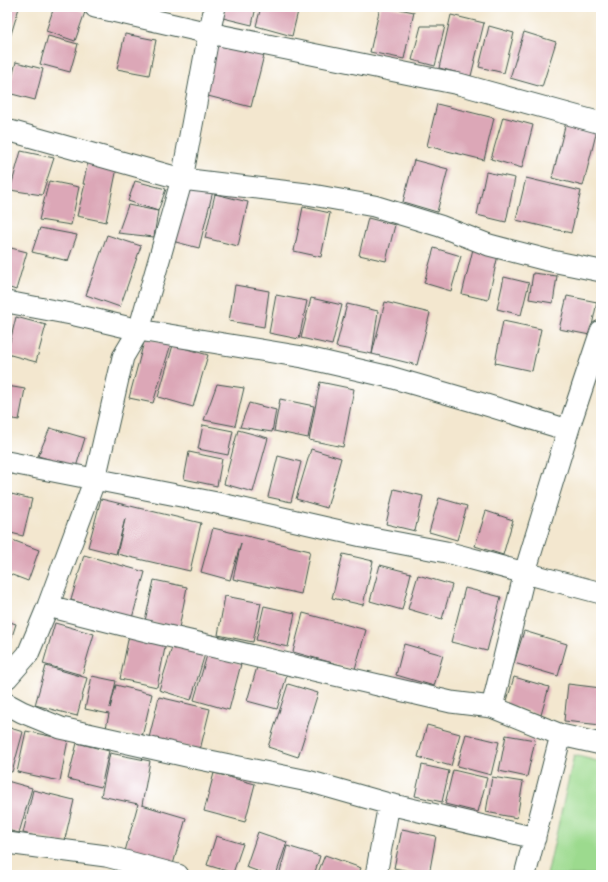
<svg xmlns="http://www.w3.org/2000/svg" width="608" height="882" font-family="Itim,sans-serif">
<rect width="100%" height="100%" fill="#fff"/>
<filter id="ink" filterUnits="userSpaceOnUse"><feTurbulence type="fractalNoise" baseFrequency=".025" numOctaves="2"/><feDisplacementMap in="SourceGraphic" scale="8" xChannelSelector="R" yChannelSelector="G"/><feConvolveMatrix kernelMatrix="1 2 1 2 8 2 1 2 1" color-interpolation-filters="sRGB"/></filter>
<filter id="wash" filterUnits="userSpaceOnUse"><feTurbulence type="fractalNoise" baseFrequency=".012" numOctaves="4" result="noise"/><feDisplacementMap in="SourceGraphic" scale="16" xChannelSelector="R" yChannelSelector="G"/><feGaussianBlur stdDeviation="0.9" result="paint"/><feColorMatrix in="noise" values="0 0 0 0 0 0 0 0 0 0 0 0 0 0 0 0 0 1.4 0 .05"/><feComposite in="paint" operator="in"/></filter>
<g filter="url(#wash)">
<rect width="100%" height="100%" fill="#f3e7cf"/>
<!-- green -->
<path fill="#9cda8e" stroke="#5e8c61" d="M 574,755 L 601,762 L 601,875 L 547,875 Z"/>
<g id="blocks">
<!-- building -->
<path fill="#dca7b7" d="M 7,7 L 19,8 L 8,44 L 7,44 Z
M 54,7 L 70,7 L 85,12 L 75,41 L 46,31 Z
M 225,7 L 256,7 L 252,25 L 223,18 Z
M 261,7 L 299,7 L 292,36 L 256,26 Z
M 380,7 L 389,7 L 414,12 L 404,59 L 370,52 Z
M 451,15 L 484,23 L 471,76 L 439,68 Z
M 421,26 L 445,26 L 435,66 L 412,60 Z
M 489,26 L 514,33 L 504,73 L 479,67 Z
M 524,32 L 556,42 L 542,87 L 510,78 Z
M 125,34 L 156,40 L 149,75 L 117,69 Z
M 48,36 L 78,44 L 70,72 L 40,64 Z
M 218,39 L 265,51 L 251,107 L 204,95 Z
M 16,62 L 43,69 L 35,100 L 8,93 Z
M 437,104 L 494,118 L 484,160 L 427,146 Z
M 503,117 L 533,125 L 522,168 L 491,159 Z
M 566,122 L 597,130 L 583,186 L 552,178 Z
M 21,151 L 54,158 L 42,195 L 10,190 Z
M 414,160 L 448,169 L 437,212 L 403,202 Z
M 88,162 L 117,168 L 106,222 L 77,216 L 85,184 L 83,184 Z
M 486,172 L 515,178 L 506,222 L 477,215 Z
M 526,178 L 581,191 L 571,233 L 516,220 Z
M 49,181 L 79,187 L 71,225 L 39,220 Z
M 135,181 L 166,189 L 158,211 L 128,201 Z
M 185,185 L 213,191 L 199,248 L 172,241 Z
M 215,194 L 248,202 L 238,246 L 205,238 Z
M 128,205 L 158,211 L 154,237 L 118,233 Z
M 303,207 L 330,213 L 321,257 L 294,251 Z
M 368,218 L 395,225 L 386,261 L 359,255 Z
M 40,228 L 77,235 L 68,261 L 32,252 Z
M 107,235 L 141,246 L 120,307 L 86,295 Z
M 7,247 L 27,252 L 16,290 L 7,287 Z
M 434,248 L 461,256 L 451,291 L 424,283 Z
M 473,249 L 498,255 L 488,300 L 462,294 Z
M 533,273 L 557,276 L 553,303 L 529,299 Z
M 504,277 L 529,283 L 521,315 L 497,309 Z
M 235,285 L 269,291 L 264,327 L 229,321 Z
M 276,295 L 307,301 L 299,339 L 269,333 Z
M 567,296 L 597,302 L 590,335 L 559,329 Z
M 311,298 L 342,305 L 332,345 L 301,338 Z
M 385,302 L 430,313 L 417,365 L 372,354 Z
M 347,304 L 378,311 L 372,354 L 336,347 Z
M 16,317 L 46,325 L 36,362 L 7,354 Z
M 503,321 L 541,329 L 532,371 L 495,363 Z
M 145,338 L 171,344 L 153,403 L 129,398 Z
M 173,345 L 208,355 L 193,407 L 158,397 Z
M 320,382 L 354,389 L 343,447 L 309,440 Z
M 217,384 L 244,388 L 235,426 L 204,420 Z
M 7,386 L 25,389 L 19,420 L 7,418 Z
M 280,399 L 314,406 L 308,438 L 274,431 Z
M 249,403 L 276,410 L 272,432 L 240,427 Z
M 203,425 L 233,431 L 228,455 L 198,449 Z
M 50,428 L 85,438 L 76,467 L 38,456 Z
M 238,430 L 268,438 L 253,492 L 224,484 Z
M 311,449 L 341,458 L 327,508 L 296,499 Z
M 189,452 L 222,459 L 217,486 L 184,479 Z
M 278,456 L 301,462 L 291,502 L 268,497 Z
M 394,489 L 423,496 L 415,531 L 386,524 Z
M 7,493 L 32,499 L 23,536 L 7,532 Z
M 439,498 L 467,506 L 457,540 L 429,532 Z
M 101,499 L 201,523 L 190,571 L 117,554 L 125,519 L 116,554 L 88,547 Z
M 486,511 L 513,520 L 503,555 L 475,546 Z
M 213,528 L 310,551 L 301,594 L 233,579 L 241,543 L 230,580 L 201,572 Z
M 7,538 L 39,550 L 28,581 L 7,573 Z
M 343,554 L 373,561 L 363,605 L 332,598 Z
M 84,555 L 145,572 L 132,618 L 71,600 Z
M 380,565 L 411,573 L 402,610 L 370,601 Z
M 418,575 L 452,585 L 442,619 L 408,609 Z
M 154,580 L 187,587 L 179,628 L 145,621 Z
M 465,588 L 501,597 L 487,651 L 451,642 Z
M 225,596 L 261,603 L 253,642 L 218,635 Z
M 264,606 L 295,613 L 288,647 L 256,640 Z
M 303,613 L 366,630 L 355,669 L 293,652 Z
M 7,621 L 16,624 L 7,652 Z
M 55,623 L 94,634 L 82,675 L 43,664 Z
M 524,631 L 567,644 L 558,676 L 514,663 Z
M 129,635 L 166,643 L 157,687 L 120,679 Z
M 173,644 L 205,654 L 191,700 L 159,690 Z
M 404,644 L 443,655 L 434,686 L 396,675 Z
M 207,655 L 241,664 L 229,710 L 194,700 Z
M 46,666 L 87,678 L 77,716 L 35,705 Z
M 257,667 L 287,675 L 277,709 L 247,701 Z
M 92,676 L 116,681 L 110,708 L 116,685 L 152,694 L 142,737 L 106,728 L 109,714 L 85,709 Z
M 514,677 L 549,687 L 541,715 L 506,704 Z
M 288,684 L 318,693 L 298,757 L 268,747 Z
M 568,684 L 601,688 L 601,725 L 564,721 Z
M 159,697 L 210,709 L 200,750 L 149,738 Z
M 427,725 L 460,734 L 451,766 L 418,757 Z
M 7,727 L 23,732 L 12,772 L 7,771 Z
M 26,731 L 68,740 L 60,781 L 17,772 Z
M 466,734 L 499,742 L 491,775 L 457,766 Z
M 506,735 L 535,740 L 527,777 L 499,771 Z
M 77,743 L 109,751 L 101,787 L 68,779 Z
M 110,753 L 150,761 L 142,805 L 186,818 L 172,868 L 124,855 L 138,804 L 101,796 Z
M 422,765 L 449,771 L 442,802 L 415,796 Z
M 453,770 L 487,778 L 478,812 L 445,804 Z
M 214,773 L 255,784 L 245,822 L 204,811 Z
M 492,777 L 523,782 L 517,818 L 486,812 Z
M 7,781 L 32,788 L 19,833 L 7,830 Z
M 33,790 L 74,800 L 64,843 L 23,833 Z
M 402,829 L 436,836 L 429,875 L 394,868 Z
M 258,832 L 287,842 L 276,875 L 268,875 L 246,867 Z
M 216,836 L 243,844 L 233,873 L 207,865 Z
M 287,846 L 320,856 L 314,875 L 279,875 Z
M 325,855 L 361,868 L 358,875 L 317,875 Z"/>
</g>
</g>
<g filter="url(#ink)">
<use href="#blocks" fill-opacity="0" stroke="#3f564b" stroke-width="1"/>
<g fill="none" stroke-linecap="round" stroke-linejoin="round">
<!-- minor casing -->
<g stroke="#3f564b" stroke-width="23">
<path id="minor" d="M 95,7 L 209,33 L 459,84 L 601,123
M 7,130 L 182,179 L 307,194 L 374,206 L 440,226 L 489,245 L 547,260 L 601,271
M 7,302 L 71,314 L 139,330 L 303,357 L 390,377 L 483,404 L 568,430
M 7,462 L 217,503 L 362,536 L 446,552 L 601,593
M 48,606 L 151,632 L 451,702 L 492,707 L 561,735 L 601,744
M 7,678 L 28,654 L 48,606 L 95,479 L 123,357 L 139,330 L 182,179 L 209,33 L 215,7
M 7,704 L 22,712 L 61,728 L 200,759 L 308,781 L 389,804 L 376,875
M 492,707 L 525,572 L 571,421 L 601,331
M 389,804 L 535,838
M 7,843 L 106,856 L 178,875
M 525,875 L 561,735"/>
</g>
<!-- minor -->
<use href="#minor" stroke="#fff" stroke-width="21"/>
</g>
</g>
<!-- margin -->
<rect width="608" height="882" fill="none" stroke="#fff" stroke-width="24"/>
</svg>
